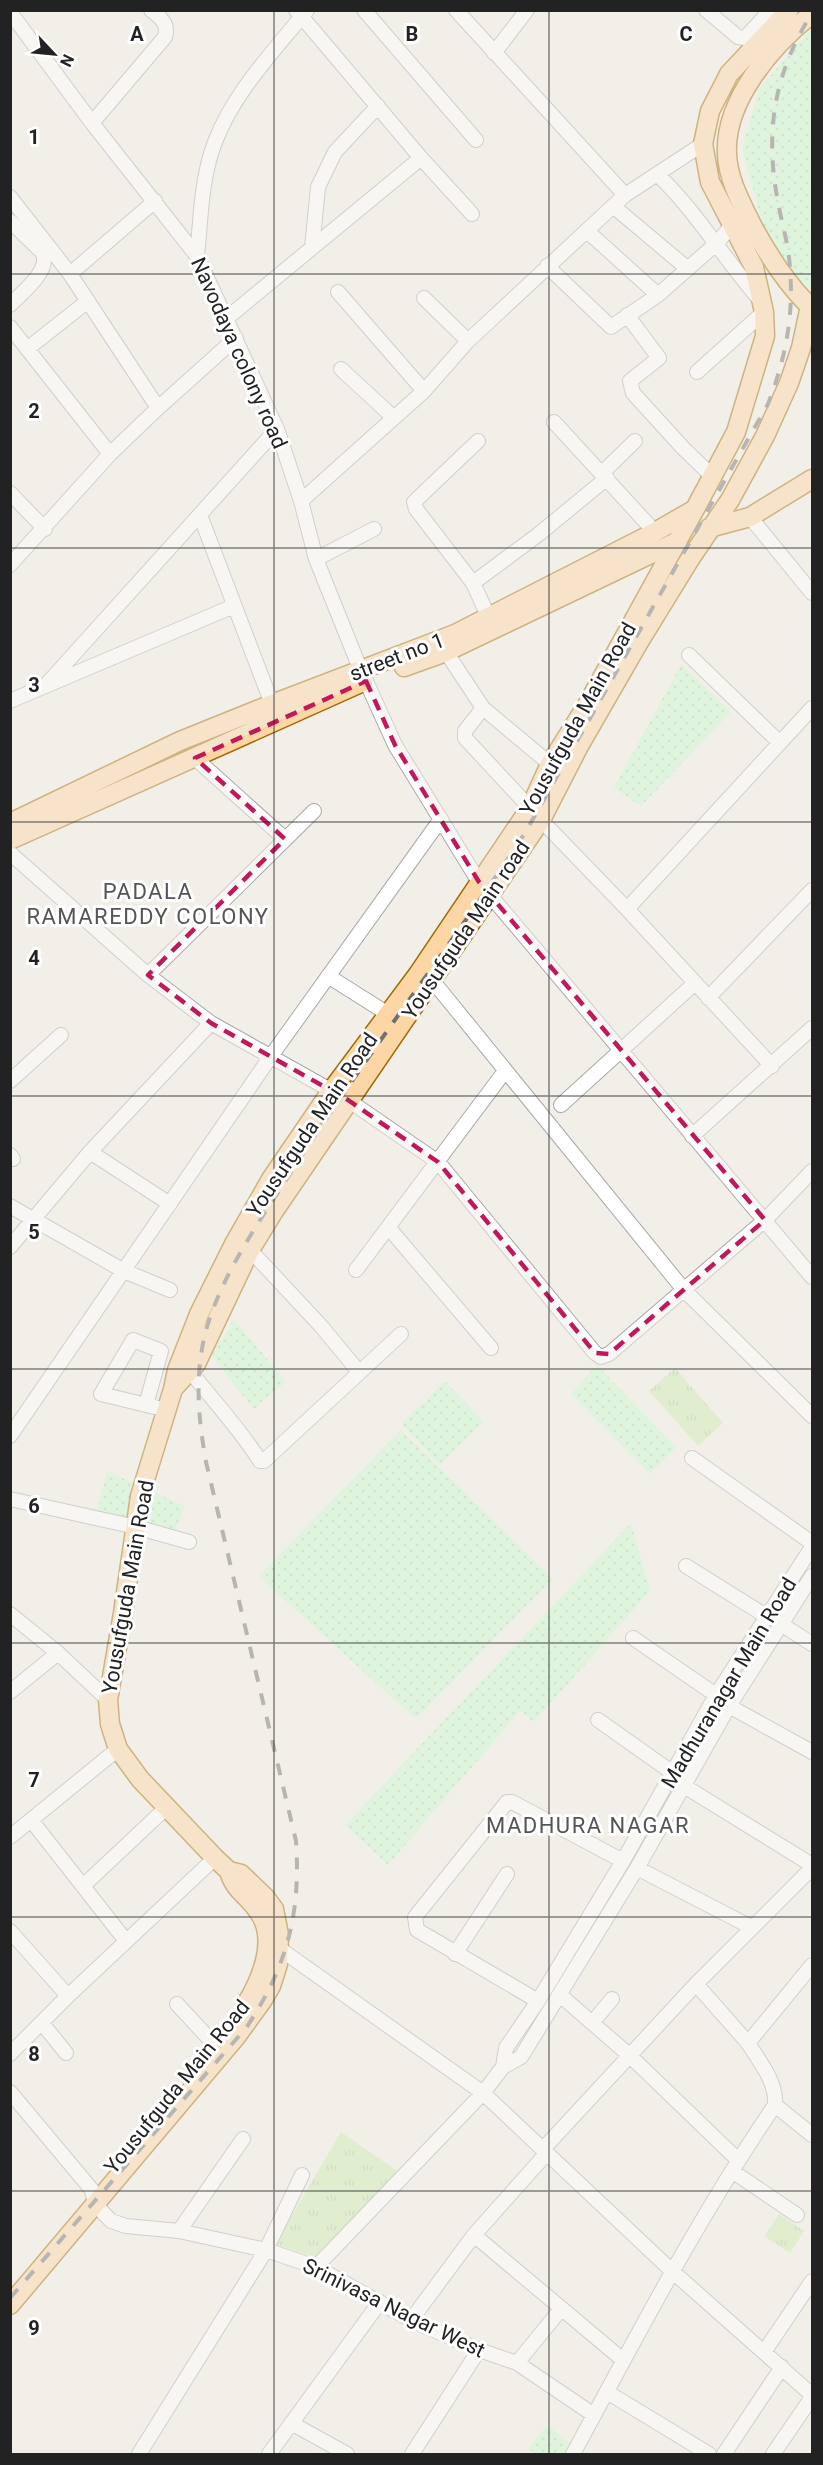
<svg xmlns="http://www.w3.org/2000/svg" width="823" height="2465" font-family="Roboto,sans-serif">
<defs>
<pattern id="grass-tufts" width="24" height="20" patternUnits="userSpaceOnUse" patternTransform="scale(1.5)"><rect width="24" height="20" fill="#cdebb0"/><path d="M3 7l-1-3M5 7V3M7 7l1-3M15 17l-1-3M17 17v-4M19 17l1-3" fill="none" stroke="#b0c997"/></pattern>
<pattern id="park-dots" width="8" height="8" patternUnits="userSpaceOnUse" patternTransform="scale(1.5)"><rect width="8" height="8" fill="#c8facc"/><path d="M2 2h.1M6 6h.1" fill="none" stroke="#acd6af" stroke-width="1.8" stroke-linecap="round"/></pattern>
</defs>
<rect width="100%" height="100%" fill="#f2efe9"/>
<!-- grass -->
<path fill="url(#grass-tufts)" d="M 675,1368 L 723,1423 L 698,1446 L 649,1391 Z
M 341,2132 L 400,2173 L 320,2259 L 275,2244 Z
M 779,2214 L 804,2231 L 790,2253 L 764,2236 Z"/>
<!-- park -->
<path fill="url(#park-dots)" d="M 812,28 L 812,290 L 770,253 L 742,148 L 759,89 Z
M 681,664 L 731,712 L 641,806 L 614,788 Z
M 234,1319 L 286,1382 L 254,1409 L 211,1356 Z
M 597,1365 L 676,1447 L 650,1474 L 571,1394 Z
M 445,1381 L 484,1422 L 440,1465 L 401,1424 Z
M 401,1430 L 553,1579 L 416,1719 L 258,1576 Z
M 107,1471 L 185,1506 L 175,1531 L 97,1513 Z
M 631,1523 L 650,1591 L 534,1722 L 520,1711 L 388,1865 L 345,1825 Z
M 547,2425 L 574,2447 L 568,2454 L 535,2454 L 528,2449 Z"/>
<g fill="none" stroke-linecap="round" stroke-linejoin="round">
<!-- minor casing -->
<g stroke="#a9a9a9" stroke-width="16">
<path id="minor" d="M 364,10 L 476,140
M 456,10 L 625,195
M 706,10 L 738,37 L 745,38 L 771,10
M 10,12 L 92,123 L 197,256 L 277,429 L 301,501 L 316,559 L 361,671
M 494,53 L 527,10
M 92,123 L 165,37 C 169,24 161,18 151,10
M 421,158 L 472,214
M 657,174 C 698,213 725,261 762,302
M 10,197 L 70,274 L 158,408
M 613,206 L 688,269
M 10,221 L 43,253 C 50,272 22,292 10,305
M 587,231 L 658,295
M 312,248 L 318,187 L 335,152 L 378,106
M 197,256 C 201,218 201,178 215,142 C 234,92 274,51 307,10
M 547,266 L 611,327 L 658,295 L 717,243 L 732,225
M 70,274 L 155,201
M 338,292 L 424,391
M 424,298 L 468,341
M 627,315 L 659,358 L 630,381 L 633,393 L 683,448 L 712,476
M 227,318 L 421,158 L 296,10
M 10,327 L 110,454
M 27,349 L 88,301
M 341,369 L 394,418
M 697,372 L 764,312
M 554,422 L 655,532
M 478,441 L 414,502 L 416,509 L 473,583 L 489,618
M 602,473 L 635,441
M 10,493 L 45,529
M 301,501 L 424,391 L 468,341 L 625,195 L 703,144
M 200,515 L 272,704
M 750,517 L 812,593
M 316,559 L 374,529
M 10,565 L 110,454 L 158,408 L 236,338
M 473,583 L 539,534 L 607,478
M 446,652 L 483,708 L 550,764
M 689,655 L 779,742
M 366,681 L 395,745 L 479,882 L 812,1277
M 46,685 L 277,429
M 10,701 L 234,606
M 483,708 L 465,731 L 465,738 L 530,808
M 195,758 L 285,839
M 541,820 L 627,909 L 772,1066
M 10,853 L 148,975 L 211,1023
M 627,909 L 812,708
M 148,975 L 314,811
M 328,976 L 388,1014
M 432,980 L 684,1290 L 812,1416
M 708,998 L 812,890
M 10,1081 L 61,1035
M 561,1105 L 695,983
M 692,1136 L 812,1028
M 90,1152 L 170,1204
M 10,1155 L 13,1159
M 10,1206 L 124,1271 L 170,1290
M 388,1227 L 491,1348
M 10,1247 L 90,1152 L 211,1023 L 348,1100 L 438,1162 L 595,1353 L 601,1357 L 609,1354 L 765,1220 L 812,1171
M 250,1250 L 321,1326 L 359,1372
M 356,1270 L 505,1071
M 191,1372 C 214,1402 240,1429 260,1461 L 264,1461 L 401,1334
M 146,1405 L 161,1351 L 133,1340 L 101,1394 L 167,1410
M 10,1436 L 271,1056 L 441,819
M 692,1458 L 812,1543
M 10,1499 L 136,1527 L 189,1542
M 686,1566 L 766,1616
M 10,1614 L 58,1653 L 108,1700
M 781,1624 L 812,1644
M 633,1638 L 716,1695
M 10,1692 L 58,1653
M 729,1706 L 812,1752
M 598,1720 L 673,1773
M 684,1786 L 812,1865
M 31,1820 L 126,1941
M 10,1837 L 118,1749
M 637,1868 L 751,1927
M 83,1886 L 167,1807
M 10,1931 L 68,1996
M 280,1949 L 483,2093 L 672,2271 L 812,2395
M 455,1954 L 507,1874
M 696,1984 L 748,2043 L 812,1965
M 560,1995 L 629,2055 L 738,2160
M 538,2001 L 417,1930 L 415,1917 L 507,1802 L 512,1802 L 623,1861
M 177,2004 L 215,2045
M 42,2023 L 66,2053
M 592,2023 L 612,1999
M 748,2043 C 759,2061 777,2082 775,2105
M 10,2054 L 68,1996 L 215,1858
M 503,2067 L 506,2048 L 538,2001 L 623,1861 L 716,1695 L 812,1547
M 10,2092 L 92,2190 L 95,2204 L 111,2221 L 126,2226 L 179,2231 L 266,2250 L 316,2267 L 411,2320 L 479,2350 L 517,2363 L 594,2415
M 544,2148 L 696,1984 L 812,1868
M 732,2171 L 797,2215
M 179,2231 L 243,2139
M 474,2235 L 623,2360
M 316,2267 L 483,2093 L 503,2067 L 521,2057 L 637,1868 L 729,1706 L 812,1576
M 411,2320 L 474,2235 L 547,2153
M 764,2352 L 812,2281
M 517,2363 L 561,2309
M 607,2392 L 709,2454
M 291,2423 L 347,2454
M 139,2454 L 266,2250 L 302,2175
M 269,2454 L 380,2302
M 412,2454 L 479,2350
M 573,2454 C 637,2336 699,2216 775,2105 L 812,2135
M 724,2454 L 782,2367
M 773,2454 L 812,2397"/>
</g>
<!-- major casing -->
<g stroke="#a06b00" stroke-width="21">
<path id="major" d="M 812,14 C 772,45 724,101 727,154 C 728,180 742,204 753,227 C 767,253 790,289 812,308
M 709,528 L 750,517 L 812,479
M 404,667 L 446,652 L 678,541
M 10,823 L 180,741 L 272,704 L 455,634 L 655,532 L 695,509 L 736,432 L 765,336 L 764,312 L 754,267 L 710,182 L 703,144 L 710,111 L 729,74 L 789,10
M 10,840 L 363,682
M 173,1389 L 196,1364 L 250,1250 L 274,1211 L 541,820 L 579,746 L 639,642 L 690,559 L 730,500 L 765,436 L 789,383 L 801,348 L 810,306
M 229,1871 C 234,1890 247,1895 258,1911 C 279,1939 261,1980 245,2006
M 10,2305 L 236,2037 L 262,2001 L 271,1986 L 278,1964 L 279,1935 L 274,1909 L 265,1897 L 241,1874 L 229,1871 L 215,1858 L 140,1779 L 118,1749 L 110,1724 L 108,1700 L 123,1613 L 140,1496 L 173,1389 L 177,1370 L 199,1314 L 234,1244 L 271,1179 L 331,1091 L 418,974 L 530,808 L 550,764 L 587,705 L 695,509"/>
</g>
<!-- minor -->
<use href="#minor" stroke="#fff" stroke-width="14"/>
<!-- major -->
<use href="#major" stroke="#fcd6a4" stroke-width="18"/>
<!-- rail -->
<path stroke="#707070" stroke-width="4" stroke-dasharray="12 12" stroke-linecap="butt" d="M 10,2298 L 246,2028 C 287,1967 301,1914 296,1841 L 206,1462 C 198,1417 194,1372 207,1327 C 224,1270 262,1218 293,1169 C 367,1054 450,947 525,833 L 768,404 C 785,360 794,317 790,269 C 789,245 781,221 777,197 C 765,128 775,72 812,13"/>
</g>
<!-- marked area -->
<path d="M0 0H823V2465H0ZM 366,681 L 395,745 L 479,882 L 765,1220 L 609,1354 L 595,1353 L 438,1162 L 348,1100 L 211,1023 L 148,975 L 285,839 L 195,758 Z" fill="#f2efe9" fill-opacity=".55" fill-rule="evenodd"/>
<path fill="none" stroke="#c2185b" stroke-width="4.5" stroke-dasharray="12 8" stroke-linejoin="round" d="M 366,681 L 395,745 L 479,882 L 765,1220 L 609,1354 L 595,1353 L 438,1162 L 348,1100 L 211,1023 L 148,975 L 285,839 L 195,758 Z"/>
<!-- grid -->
<path fill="none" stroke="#222" stroke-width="1.5" stroke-opacity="0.55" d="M 274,10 L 274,2454M 549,10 L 549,2454M 10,274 L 812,274M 10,548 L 812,548M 10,822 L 812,822M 10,1096 L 812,1096M 10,1369 L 812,1369M 10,1643 L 812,1643M 10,1917 L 812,1917M 10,2191 L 812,2191"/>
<g text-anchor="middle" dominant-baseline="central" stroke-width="6" stroke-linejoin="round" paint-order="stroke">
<!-- street labels -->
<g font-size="21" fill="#222" stroke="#fff">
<text transform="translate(239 353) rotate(66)">Navodaya colony road</text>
<text transform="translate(397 657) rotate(-21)">street no 1</text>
<text transform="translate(578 719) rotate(-61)">Yousufguda Main Road</text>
<text transform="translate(466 930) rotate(-56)">Yousufguda Main road</text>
<text transform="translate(312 1125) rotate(-56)">Yousufguda Main Road</text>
<text transform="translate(128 1587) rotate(-80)">Yousufguda Main Road</text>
<text transform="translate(729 1683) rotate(-59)">Madhuranagar Main Road</text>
<text transform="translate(177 2087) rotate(-51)">Yousufguda Main Road</text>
<text transform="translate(394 2308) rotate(26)">Srinivasa Nagar West</text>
</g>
<!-- neighbourhood labels -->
<g font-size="22" letter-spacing="1.5" fill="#555" stroke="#fff">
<text x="148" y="891">PADALA<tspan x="148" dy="25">RAMAREDDY COLONY</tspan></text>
<text x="588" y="1825">MADHURA NAGAR</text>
</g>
</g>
<g font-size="20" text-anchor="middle" font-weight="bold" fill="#222" stroke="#fff" stroke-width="6" stroke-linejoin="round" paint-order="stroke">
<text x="137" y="41">A</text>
<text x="412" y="41">B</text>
<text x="686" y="41">C</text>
<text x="34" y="144">1</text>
<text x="34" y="418">2</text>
<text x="34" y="692">3</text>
<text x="34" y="965">4</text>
<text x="34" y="1239">5</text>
<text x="34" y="1513">6</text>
<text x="34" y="1787">7</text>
<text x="34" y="2061">8</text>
<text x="34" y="2335">9</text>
</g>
<!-- border -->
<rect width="823" height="2465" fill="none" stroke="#222222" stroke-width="24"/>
<!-- north arrow -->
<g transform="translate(54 54) rotate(116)" stroke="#ffffff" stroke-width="4.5" paint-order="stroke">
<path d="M0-4.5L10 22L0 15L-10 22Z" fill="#222222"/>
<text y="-9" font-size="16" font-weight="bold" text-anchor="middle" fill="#222222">N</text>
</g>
</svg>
